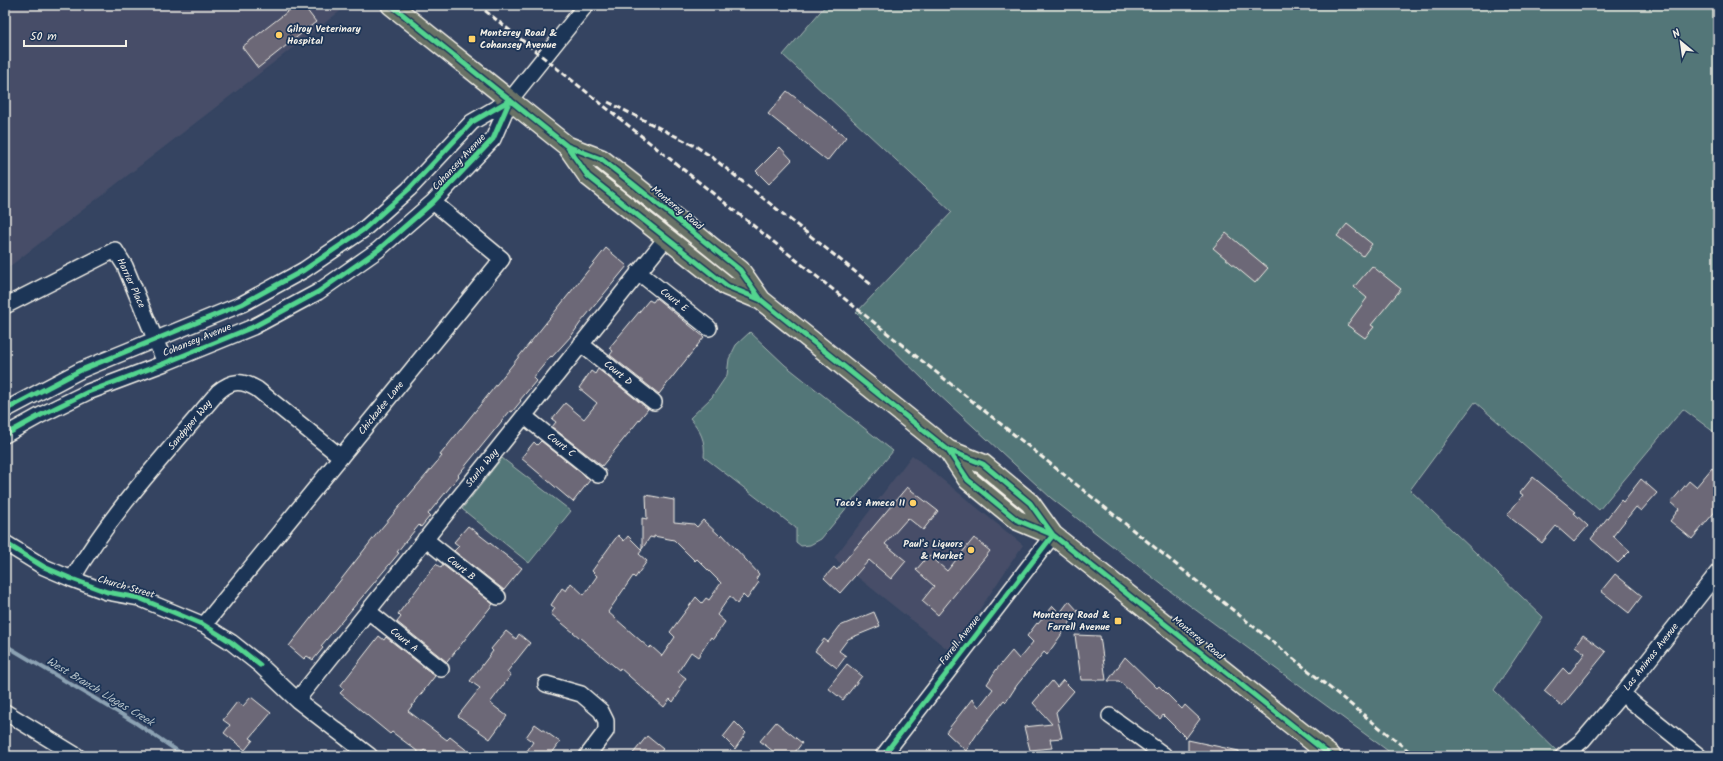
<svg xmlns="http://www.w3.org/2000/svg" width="1723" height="761" font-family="Kalam,sans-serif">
<rect width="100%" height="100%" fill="#354461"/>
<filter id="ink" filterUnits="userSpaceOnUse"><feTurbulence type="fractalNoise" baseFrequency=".025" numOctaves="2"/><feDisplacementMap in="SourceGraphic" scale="8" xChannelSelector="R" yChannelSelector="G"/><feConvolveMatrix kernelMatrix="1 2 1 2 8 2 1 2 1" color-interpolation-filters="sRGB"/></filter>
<g filter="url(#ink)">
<!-- built -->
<path fill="#464e68" d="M 5,5 L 348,5 L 5,270 Z
M 912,455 L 1023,545 L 951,652 L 834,558 Z"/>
<!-- green -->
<path fill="#527678" stroke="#a3b4b0" d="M 826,5 L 1718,5 L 1718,435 L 1683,409 L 1599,510 L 1475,402 L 1410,490 L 1543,617 L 1494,690 L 1562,756 L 1395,756 L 1174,594 L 1051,498 L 936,392 L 856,313 L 952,212 L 783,55 Z
M 750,332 L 785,365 L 893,451 L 821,539 L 810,545 L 801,546 L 796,542 L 796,528 L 704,457 C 706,441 700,430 690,418 L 712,397 L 727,375 L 729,359 L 736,345 Z
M 502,458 L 571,511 L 529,563 L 462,509 Z"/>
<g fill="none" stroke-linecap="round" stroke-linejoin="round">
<!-- stream -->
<path stroke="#8ca2b3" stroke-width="4" d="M 5,645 L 136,723 L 185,756"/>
</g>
<!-- building -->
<path fill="#6c6777" stroke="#f4f1e8" d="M 296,5 L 303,5 L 316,22 L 258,68 L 242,47 Z
M 787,91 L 846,137 L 827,161 L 768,114 Z
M 780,147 L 792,160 L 769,184 L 756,171 Z
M 1347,224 L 1372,244 L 1363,256 L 1337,236 Z
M 1226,233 L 1268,268 L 1255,283 L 1213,248 Z
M 606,248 L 627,266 L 581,322 L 572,335 L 552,357 L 551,356 L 533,378 L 536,381 L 520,400 L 521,401 L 512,412 L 510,411 L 489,437 L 458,475 L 459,476 L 428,514 L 430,516 L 421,527 L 419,525 L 397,552 L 399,553 L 321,646 L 323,648 L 313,660 L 307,656 L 304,659 L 289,646 L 379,531 L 442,456 L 440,455 Z
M 1372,266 L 1401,289 L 1371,325 L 1374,327 L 1365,338 L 1347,325 L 1367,298 L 1354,287 Z
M 656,298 L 704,337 L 659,394 L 610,355 L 613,351 L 609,348 L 649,300 L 653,302 Z
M 598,369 L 648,409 L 602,466 L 552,427 L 556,422 L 552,419 L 565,403 L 584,419 L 597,403 L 579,388 L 591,371 L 595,374 Z
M 541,441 L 590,480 L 573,502 L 521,458 L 534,442 L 537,445 Z
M 1712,468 L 1718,473 L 1718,508 L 1692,539 L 1670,521 L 1679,509 L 1671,502 L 1689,481 L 1696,487 Z
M 1533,477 L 1576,512 L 1574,513 L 1588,526 L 1574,542 L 1556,526 L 1542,543 L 1507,515 L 1523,495 L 1520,493 Z
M 1641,479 L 1657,493 L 1641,511 L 1636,507 L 1613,536 L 1630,551 L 1618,563 L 1591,539 L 1621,500 L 1623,502 Z
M 907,487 L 938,511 L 923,530 L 908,518 L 885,544 L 906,561 L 891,579 L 869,560 L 840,593 L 824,578 L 834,567 L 837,570 Z
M 646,495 L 674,500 L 674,522 L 694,524 L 697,527 L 703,520 L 720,536 L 722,534 L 759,574 L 756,579 L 759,582 L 747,599 L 743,595 L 737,604 L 730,596 L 717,615 L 725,622 L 713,639 L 711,637 L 698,657 L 691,652 L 678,672 L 686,678 L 679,688 L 681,690 L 673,702 L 670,699 L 664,707 L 620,668 L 619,670 L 551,614 L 555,608 L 551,605 L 562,588 L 566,591 L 571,583 L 584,595 L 597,576 L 592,571 L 618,535 L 624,541 L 628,536 L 642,550 L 639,554 L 647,561 L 635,578 L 633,576 L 608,612 L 649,648 L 651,646 L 662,656 L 675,637 L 670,632 L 696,597 L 702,603 L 706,598 L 709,600 L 721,583 L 697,559 L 695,561 L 674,540 L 654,536 L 654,538 L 650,537 L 642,549 L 642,518 L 647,519 Z
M 468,526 L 522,568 L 504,590 L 454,551 L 459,546 L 454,542 Z
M 974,538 L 990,551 L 938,615 L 922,601 L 934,586 L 916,570 L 929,555 L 947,571 Z
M 436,564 L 441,568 L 443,565 L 493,604 L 447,662 L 397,622 L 401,617 L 398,614 Z
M 1615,574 L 1642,596 L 1629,613 L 1601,591 Z
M 1069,601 L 1078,611 L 1047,655 L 1044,652 L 1017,685 L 1006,702 L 1004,700 L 977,734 L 966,751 L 946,732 L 972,699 L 979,707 L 993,689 L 987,684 L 996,670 L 1012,651 L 1019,659 L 1033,642 L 1027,636 L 1037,623 L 1038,624 L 1053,606 L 1060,613 Z
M 874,612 L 880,626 L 848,639 L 839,651 L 846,656 L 837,668 L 815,651 L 824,639 L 828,642 L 840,626 Z
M 506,631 L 516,639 L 519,634 L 530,643 L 507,672 L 511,675 L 490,703 L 507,716 L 490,739 L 458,716 L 480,688 L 470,681 L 493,651 L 491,649 Z
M 1075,635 L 1100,636 L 1106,680 L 1081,680 Z
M 1583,635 L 1606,652 L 1562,706 L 1544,691 L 1563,668 L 1569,674 L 1585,653 L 1575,646 Z
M 379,636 L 384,640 L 386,637 L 435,676 L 408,711 L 447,740 L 450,737 L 474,756 L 431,756 L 424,750 L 421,754 L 392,732 L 390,734 L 340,693 L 344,689 L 340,686 Z
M 1125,657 L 1157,688 L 1159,686 L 1182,709 L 1185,705 L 1200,719 L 1186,738 L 1163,715 L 1160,719 L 1119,681 L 1108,681 Z
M 847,664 L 862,676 L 843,700 L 828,688 Z
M 1063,680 L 1074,691 L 1056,712 L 1062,738 L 1050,739 L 1052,748 L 1030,750 L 1024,727 L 1052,724 L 1033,703 L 1052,681 L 1057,687 Z
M 251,697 L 271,713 L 250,738 L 253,740 L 245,750 L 224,733 L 230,725 L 223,720 L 237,702 L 243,706 Z
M 735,722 L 746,733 L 735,749 L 723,737 Z
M 776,722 L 802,743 L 792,756 L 779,756 L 760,741 Z
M 535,724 L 560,742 L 550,756 L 534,756 L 527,751 L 533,742 L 526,737 Z
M 647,736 L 663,749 L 658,756 L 631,756 Z
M 1188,740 L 1239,751 L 1239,756 L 1188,756 Z"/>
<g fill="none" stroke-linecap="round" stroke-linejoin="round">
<!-- minor casing -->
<g stroke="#f4f1e8" stroke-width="18">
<path id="minor" d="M 638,272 L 709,328
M 5,306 L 115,250 L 125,266 L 165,363
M 581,344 L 654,402
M 5,410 L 81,370 L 242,304 L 304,270 L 363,230 L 409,189 L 472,122 L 510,100
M 524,416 L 598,475
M 5,435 L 41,415 L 88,392 L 165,363 L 253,327 L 318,292 L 378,250 L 433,202 L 493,139 L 510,100 L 586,5
M 425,539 L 498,597
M 5,543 L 44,567 L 72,579 L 107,592 L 139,598 L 204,625 L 231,642 L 260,665 L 297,700 L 370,756
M 72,579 C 112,511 167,453 218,392 C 232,380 241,380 257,389 L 341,457
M 368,611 L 441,669
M 204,625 L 502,259 L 433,202
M 546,684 L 581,694 L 601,711 L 606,721 L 606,731 L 587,756
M 1622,694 L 1699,756
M 297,700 L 667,237
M 5,712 L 77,756
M 1110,716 L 1164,755 L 1163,756
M 883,756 L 1053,535
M 1563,756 L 1583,740 L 1622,694 L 1718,572"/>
</g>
<!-- major casing -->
<g stroke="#f4f1e8" stroke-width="22">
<path id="major" d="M 391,5 L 567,146 L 588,176 L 727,286 L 761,300
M 567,146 L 601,159 L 633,184 L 740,270 L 761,300 L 948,450 L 968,480 L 1017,520 L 1053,535 L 1331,756
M 948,450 L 983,464 L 1030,503 L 1053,535"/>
</g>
<!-- minor -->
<use href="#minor" stroke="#1d3557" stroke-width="15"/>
<!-- major -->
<use href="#major" stroke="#697266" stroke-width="19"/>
<!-- rail -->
<path stroke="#f4f1e8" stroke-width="3" stroke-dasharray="6 3" stroke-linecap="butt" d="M 478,5 L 1415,756
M 608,102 L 697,147 L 713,158 L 873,286"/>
<!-- cycleway casing -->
<g stroke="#1d3557" stroke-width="8">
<path id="cycleway" d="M 391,5 L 567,146 L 588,176 L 727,286 L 761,300
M 567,146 L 601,159 L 633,184 L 740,270 L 761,300 L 948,450 L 968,480 L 1017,520 L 1053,535 L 1331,756
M 5,410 L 81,370 L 242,304 L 304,270 L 363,230 L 409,189 L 472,122 L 510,100
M 5,435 L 41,415 L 88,392 L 165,363 L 253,327 L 318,292 L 378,250 L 433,202 L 493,139 L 510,100
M 948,450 L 983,464 L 1030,503 L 1053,535
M 5,543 L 44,567 L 72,579 L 107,592 L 139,598 L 204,625 L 231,642 L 260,665
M 883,756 L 1053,535"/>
</g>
<!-- cycleway -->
<use href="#cycleway" stroke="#53d58f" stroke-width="5"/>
</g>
</g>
<!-- markers -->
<g fill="#ffd166" stroke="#1d3557" stroke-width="1.5">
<circle cx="279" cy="35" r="4"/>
<rect x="468" y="35" width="8" height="8" rx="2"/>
<circle cx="913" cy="503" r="4"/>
<circle cx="971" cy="550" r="4"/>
<rect x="1114" y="617" width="8" height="8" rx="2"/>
</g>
<g text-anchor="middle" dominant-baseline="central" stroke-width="3.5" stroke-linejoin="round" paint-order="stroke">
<!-- poi labels -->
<g font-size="10" font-weight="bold" fill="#f4f1e8" stroke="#1d3557" text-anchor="end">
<text x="287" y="29" text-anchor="start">Gilroy Veterinary<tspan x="287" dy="12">Hospital</tspan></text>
<text x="480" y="33" text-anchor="start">Monterey Road &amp;<tspan x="480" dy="12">Cohansey Avenue</tspan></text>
<text x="905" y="503">Taco's Ameca II</text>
<text x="963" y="544">Paul's Liquors<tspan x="963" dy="12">&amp; Market</tspan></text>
<text x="1110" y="615">Monterey Road &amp;<tspan x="1110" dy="12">Farrell Avenue</tspan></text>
</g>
<!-- street labels -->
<g font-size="10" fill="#f4f1e8" stroke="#1d3557">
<text transform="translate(459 162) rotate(-47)">Cohansey Avenue</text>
<text transform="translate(677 208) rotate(39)">Monterey Road</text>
<text transform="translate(131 283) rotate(65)">Harrier Place</text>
<text transform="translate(674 300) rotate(38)">Court E</text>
<text transform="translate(197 340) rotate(-22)">Cohansey Avenue</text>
<text transform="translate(618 373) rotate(39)">Court D</text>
<text transform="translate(381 408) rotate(-51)">Chickadee Lane</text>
<text transform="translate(190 425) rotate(-50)">Sandpiper Way</text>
<text transform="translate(561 445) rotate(38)">Court C</text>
<text transform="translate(482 468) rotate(-51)">Sturla Way</text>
<text transform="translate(461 568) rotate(39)">Court B</text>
<text transform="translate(126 587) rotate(16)">Church Street</text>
<text transform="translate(1198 638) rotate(39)">Monterey Road</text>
<text transform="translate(404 640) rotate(39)">Court A</text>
<text transform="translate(960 640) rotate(-52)">Farrell Avenue</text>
<text transform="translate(1651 657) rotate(-52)">Las Animas Avenue</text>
</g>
<!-- water labels -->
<g font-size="11" font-style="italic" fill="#b7c3c9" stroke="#1d3557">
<text transform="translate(100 692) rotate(31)">West Branch Llagas Creek</text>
</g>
</g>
<!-- margin -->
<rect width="1723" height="761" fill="none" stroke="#1d3557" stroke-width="20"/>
<rect x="10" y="10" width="1703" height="741" fill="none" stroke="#f4f1e8" stroke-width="1.5" filter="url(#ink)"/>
<!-- north arrow -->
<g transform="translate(1681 42) rotate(331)" stroke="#1d3557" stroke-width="3" paint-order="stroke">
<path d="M0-3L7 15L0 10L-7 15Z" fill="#f4f1e8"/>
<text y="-6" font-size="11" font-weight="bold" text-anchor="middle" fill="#f4f1e8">N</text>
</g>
<!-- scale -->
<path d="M24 40v6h102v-6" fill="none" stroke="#f4f1e8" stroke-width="2"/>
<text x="30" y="40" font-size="12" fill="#f4f1e8" stroke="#1d3557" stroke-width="3" paint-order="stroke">50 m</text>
</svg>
